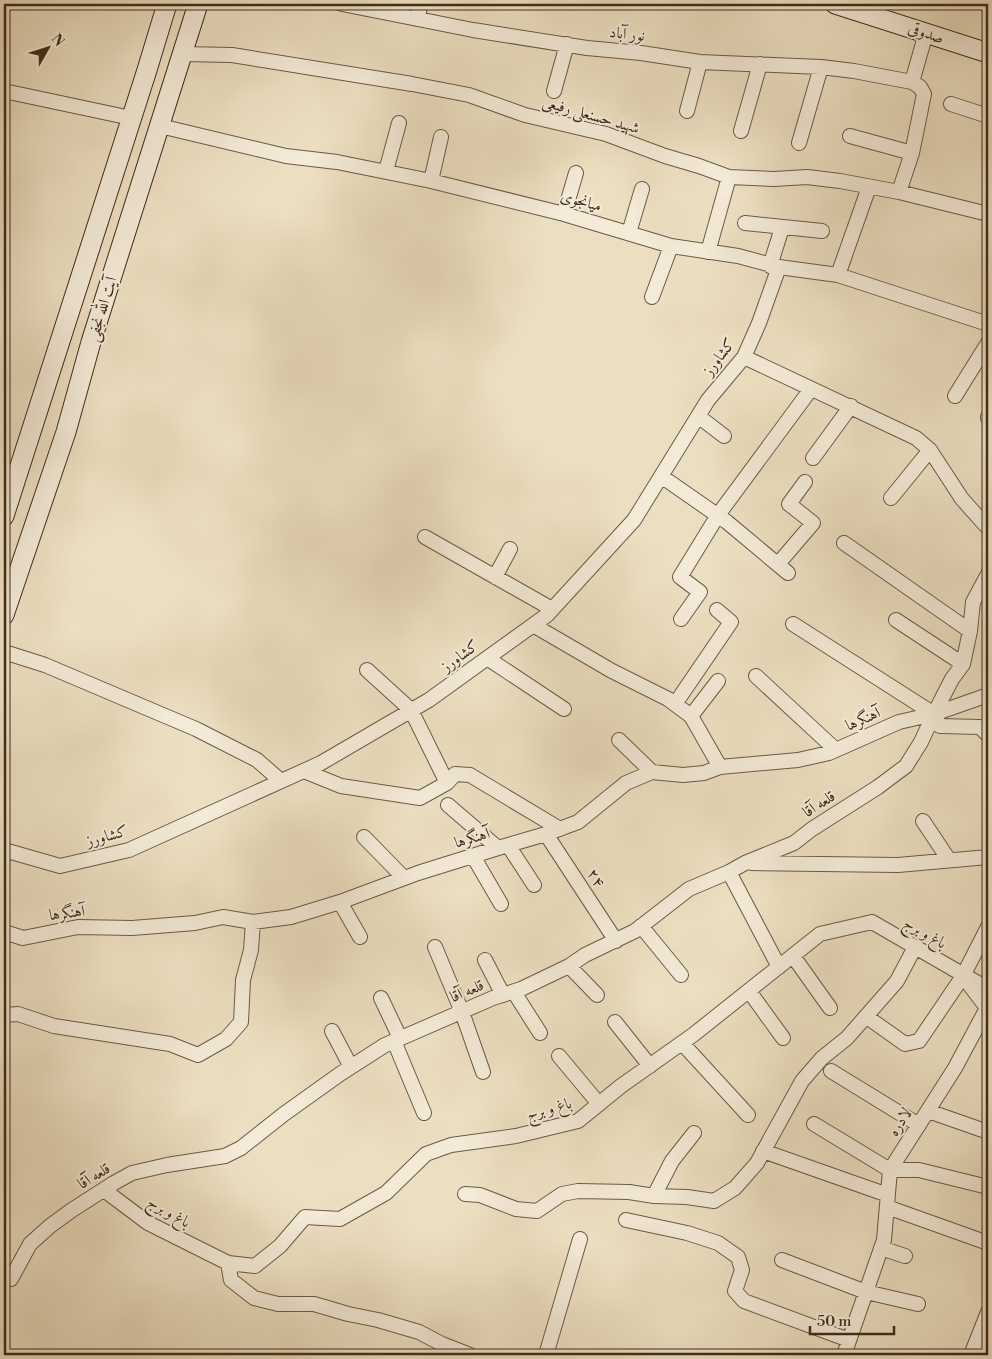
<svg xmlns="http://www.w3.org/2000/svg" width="992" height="1359" font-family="'Libre Bodoni',Amiri,serif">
<rect width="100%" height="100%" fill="#ecdfc1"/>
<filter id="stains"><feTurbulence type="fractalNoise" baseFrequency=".004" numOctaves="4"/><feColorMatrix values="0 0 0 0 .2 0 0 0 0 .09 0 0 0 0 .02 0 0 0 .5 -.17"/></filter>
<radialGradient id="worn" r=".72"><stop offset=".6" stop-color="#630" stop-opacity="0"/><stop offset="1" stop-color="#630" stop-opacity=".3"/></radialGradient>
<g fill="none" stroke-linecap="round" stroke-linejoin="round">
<!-- street casing -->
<g stroke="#6b5a46" stroke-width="16">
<path id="street" d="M 342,4 L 473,30 L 587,48 L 641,53 L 700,62 L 821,67 L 854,71 L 912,82
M 417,19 L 421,4
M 183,54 L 232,55 L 412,84 L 469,95 L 525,115 L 606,134 L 665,156 L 699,166 L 729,177 L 774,179 L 807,177 L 840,181 L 899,192 L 988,214
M 4,91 L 131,118
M 554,91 L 567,44
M 951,104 L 988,116
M 687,111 L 700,62
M 160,126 L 286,156 L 337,162 L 431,181 L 564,214 L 671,246 L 738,256 L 779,267 L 838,275 L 988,324
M 741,131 L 760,64
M 850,136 L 912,153
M 799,143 L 821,67
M 386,171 L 399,123
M 431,181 L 441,137
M 899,192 L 912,153 L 924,94 L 920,87 L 912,82 L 926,33
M 564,214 L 576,173
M 745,223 L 822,231
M 629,233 L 642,189
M 708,252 L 729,177
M 770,266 L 782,228
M 838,275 L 869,187
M 652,297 L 671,246
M 744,357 L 916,438 L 930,450 L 962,499 L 988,528
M 955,396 L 988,343
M 698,416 L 724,436
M 988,418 L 988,417
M 813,458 L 851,406
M 661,476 L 727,522 L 788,573
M 891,498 L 930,450
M 425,537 L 552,609
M 844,543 L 970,631
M 778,564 L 813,523 L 789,504 L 805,482
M 495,577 L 510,549
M 681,619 L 700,592 L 680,577 L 718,515 L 811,389
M 896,620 L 963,664
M 793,624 L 934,714
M 533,625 L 612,671 L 668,699 L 691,716 L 720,767
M 4,652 L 45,665 L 196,729 L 257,760 L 281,781
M 487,658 L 564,709
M 367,670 L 411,710 L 447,783
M 756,676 L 836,750
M 675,704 L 731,622 L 717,610
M 934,714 L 940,726 L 980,727 L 988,735
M 691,716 L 718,681
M 619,740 L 652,772
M 304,771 L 341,786 L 420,798 L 447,783 L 455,774 L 470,775 L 560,829
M 448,805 L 498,848
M 923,821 L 949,860
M 546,834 L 616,941
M 364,837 L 404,878
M 508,845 L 534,885
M 4,850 L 60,866 L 129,850 L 321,763 L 429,700 L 547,615 L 634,520 L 708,400 L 744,357 L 759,323 L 779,267
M 473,856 L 501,904
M 751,863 L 898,865 L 988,857
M 729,872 L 779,967
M 340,902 L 360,937
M 641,926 L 681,975
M 4,932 L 23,938 L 78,927 L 132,928 L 195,923 L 223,917 L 253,922 L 291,917 L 340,902 L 418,873 L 498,848 L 546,834 L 578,822 L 626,783 L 652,772 L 683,775 L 704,773 L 720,767 L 798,760 L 829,753 L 899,722 L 934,714 L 988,695
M 435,947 L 462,1012 L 483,1072
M 793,956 L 830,1008
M 485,960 L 503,995
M 569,966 L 597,995
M 749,991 L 783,1038
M 514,992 L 540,1033
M 381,998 L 400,1038
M 4,1015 L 18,1014 L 54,1026 L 170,1044 L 198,1055 L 226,1039 L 241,1022 L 243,980 L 251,950 L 253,922
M 867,1017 L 905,1044 L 919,1041 L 963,976 L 988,927
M 615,1022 L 650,1066
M 332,1031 L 351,1067
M 394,1041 L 424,1113
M 682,1043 L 748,1115
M 559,1056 L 599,1104
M 831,1071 L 919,1125
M 928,1111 L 988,1132
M 814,1124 L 890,1170 L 919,1170 L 988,1187
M 694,1133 L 672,1161 L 654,1196 L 687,1197 L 714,1201 L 735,1188 L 757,1163 L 802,1081 L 822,1058 L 847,1038 L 897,981 L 915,947
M 763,1151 L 888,1195
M 104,1190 L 148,1223 L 228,1263 L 255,1266 L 280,1246 L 305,1217 L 340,1219 L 386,1193 L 426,1154 L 451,1145 L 516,1136 L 578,1121 L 621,1086 L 693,1035 L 820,934 L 872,922 L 988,989
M 465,1194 L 480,1195 L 516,1209 L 537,1211 L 562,1194 L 578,1191 L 629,1192 L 654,1196
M 887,1207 L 988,1243
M 626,1220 L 687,1233 L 718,1243 L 738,1257 L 742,1270 L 735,1291 L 744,1301 L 849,1340
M 881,1248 L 905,1256
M 782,1260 L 866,1292 L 918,1304
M 228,1263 L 231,1280 L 254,1298 L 278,1304 L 314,1304 L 348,1314 L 378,1320 L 419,1332 L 442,1344 L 470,1355
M 4,1279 L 11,1279 L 30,1244 L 50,1226 L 72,1210 L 114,1183 L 132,1173 L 167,1165 L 225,1156 L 241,1148 L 284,1114 L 340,1074 L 385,1045 L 493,998 L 521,989 L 569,966 L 585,955 L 635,931 L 689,889 L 729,872 L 745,863 L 794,843 L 812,829 L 878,787 L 906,766 L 921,742 L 934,714 L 952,679 L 963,664 L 970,631 L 973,602 L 988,574
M 974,1348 L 988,1353
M 546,1355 L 580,1239
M 844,1355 L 884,1240 L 890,1170 L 955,1068 L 987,1008 L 965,979
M 971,1355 L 988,1312"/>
</g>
<!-- secondary casing -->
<g stroke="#402d1d" stroke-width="21">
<path id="secondary" d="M 835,4 L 988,53
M 4,516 L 147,70 L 167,4
M 4,615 L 66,432 L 91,342 L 198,4"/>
</g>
<!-- street -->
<use href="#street" stroke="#f3ead7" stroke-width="14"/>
<!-- secondary -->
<use href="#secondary" stroke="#f3ead7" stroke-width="19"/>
</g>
<g text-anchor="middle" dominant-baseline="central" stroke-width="4" stroke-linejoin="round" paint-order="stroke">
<!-- street labels -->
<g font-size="16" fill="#402d1d" stroke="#f3ead7">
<text transform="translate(926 33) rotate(18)">صدوقی</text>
<text transform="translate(627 34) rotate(6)">نور آباد</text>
<text transform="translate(591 115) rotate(16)">شهید حسنعلی رفیعی</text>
<text transform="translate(581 201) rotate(15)">میانجوی</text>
<text transform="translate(102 309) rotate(-73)">آیت الله نجفی</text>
<text transform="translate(719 357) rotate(-53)">کشاورز</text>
<text transform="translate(460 656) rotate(-36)">کشاورز</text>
<text transform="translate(863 719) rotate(-24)">آهنگرها</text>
<text transform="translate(819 804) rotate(-33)">قلعه آقا</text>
<text transform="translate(107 836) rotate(-15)">کشاورز</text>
<text transform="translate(472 838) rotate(-17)">آهنگرها</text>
<text transform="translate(596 878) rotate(57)">۲۴</text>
<text transform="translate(67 913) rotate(-7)">آهنگرها</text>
<text transform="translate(925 933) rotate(30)">باغ و برج</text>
<text transform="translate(467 991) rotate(-23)">قلعه آقا</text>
<text transform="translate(549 1109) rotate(-16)">باغ و برج</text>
<text transform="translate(900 1122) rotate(-57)">لادره</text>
<text transform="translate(94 1176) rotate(-32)">قلعه آقا</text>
<text transform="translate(169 1212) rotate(30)">باغ و برج</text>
</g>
</g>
<!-- margin -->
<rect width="992" height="1359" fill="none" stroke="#ecdfc1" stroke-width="20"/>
<rect x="5" y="5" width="982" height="1349" fill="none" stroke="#402d1d" stroke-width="2.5"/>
<rect x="10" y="10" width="972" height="1339" fill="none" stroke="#402d1d"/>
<!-- north arrow -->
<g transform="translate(48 48) rotate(51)" stroke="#f3ead7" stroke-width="4" paint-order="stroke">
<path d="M0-4L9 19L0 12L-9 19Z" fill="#402d1d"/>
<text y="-8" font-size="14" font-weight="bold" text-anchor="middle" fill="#402d1d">N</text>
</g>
<!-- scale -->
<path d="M810 1326v8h84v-8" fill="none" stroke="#402d1d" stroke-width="2.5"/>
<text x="817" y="1326" font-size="15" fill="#402d1d" stroke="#f3ead7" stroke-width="4" paint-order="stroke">50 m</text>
<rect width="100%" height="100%" filter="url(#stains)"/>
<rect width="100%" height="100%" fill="url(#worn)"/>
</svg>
